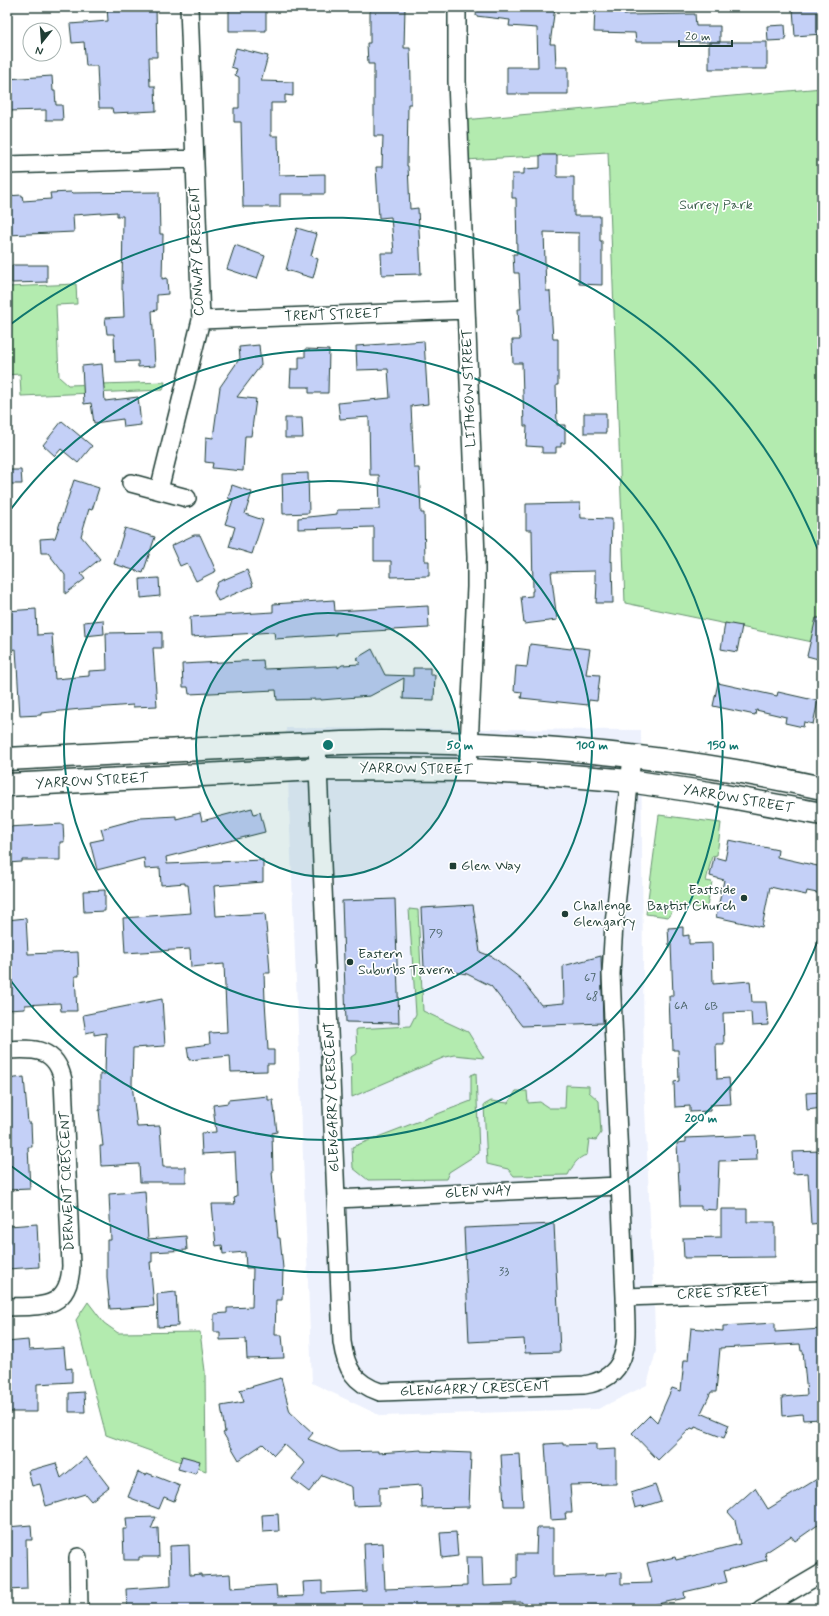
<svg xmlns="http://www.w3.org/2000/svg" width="829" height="1616" font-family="Mynerve,sans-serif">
<rect width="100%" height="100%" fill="#fff"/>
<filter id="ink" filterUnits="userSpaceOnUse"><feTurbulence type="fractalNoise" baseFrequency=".025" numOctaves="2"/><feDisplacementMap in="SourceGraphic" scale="8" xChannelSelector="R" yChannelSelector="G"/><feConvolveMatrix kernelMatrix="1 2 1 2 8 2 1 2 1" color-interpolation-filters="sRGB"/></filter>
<g filter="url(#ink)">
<!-- built -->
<path fill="#edf1fd" d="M 286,728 L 641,730 L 644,1086 L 656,1351 L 647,1385 L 598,1409 L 381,1416 L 312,1383 Z"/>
<!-- green -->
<path fill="#b3ebaf" stroke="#699472" d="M 822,88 L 822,644 L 625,603 L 608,152 L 465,160 L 463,120 Z
M 76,284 L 77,304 L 56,305 L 59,377 L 68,385 L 165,382 L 163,390 L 21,396 L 20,374 L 7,375 L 7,287 Z
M 659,815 L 721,823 L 717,855 L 712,856 L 706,881 L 712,882 L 707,906 L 703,909 L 678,904 L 668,917 L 646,914 Z
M 409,909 L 418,910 L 423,1011 L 468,1032 L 484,1058 L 454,1055 L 445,1057 L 352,1097 L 351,1057 L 357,1053 L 356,1029 L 410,1026 L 416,1014 Z
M 476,1073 L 479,1153 L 449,1172 L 446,1179 L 368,1180 L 353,1168 L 352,1147 L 471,1101 L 471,1075 Z
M 566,1085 L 589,1086 L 589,1092 L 599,1101 L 601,1133 L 596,1140 L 589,1139 L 587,1155 C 577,1157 572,1167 568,1175 L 514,1176 L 508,1169 L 487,1164 L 484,1105 L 491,1101 L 508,1103 L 516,1091 L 527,1091 L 528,1103 L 540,1102 L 549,1108 L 565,1108 Z
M 88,1302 L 104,1323 L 118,1333 L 200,1332 L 205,1371 L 206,1471 L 106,1435 L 76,1320 Z"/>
<!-- building -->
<path fill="#c4d0f7" stroke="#1f3d34" d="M 107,7 L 156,7 L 157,57 L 149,57 L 150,86 L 155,86 L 156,111 L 113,113 L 112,108 L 99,108 L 97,66 L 86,66 L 84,42 L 72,43 L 70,24 L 108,21 Z
M 229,7 L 266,8 L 266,31 L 229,31 Z
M 370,7 L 405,7 L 404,48 L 410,48 L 411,80 L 411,104 L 408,104 L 407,166 L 408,166 L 410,209 L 418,208 L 421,274 L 382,275 L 381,253 L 394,253 L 391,217 L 379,218 L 376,167 L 382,167 L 383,136 L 374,136 L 374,64 L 368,64 L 367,43 L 370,43 Z
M 477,7 L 555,7 L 550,44 L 555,44 L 556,67 L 568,67 L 568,94 L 507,94 L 507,67 L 538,67 L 537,28 L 509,26 L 510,20 L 476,16 Z
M 595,7 L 624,7 L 624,15 L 695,14 L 696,26 L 720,26 L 720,42 L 636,42 L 635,33 L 594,32 Z
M 822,8 L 822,34 L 795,36 L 793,9 Z
M 785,25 L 786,40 L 768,41 L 767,26 Z
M 709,42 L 767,42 L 767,69 L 709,69 Z
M 236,48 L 268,56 L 261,81 L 293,82 L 293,96 L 285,95 L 285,103 L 271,103 L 271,136 L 278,136 L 279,175 L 325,174 L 325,194 L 280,194 L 280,207 L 243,207 L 241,122 L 234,122 L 234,108 L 239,108 L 239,77 L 235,75 L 237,69 L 231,67 Z
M 52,76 L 53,91 L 55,91 L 56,105 L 62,105 L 63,120 L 46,120 L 46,110 L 7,111 L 7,79 Z
M 540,155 L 557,155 L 557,177 L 574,177 L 574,216 L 600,216 L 600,241 L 602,241 L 602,285 L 579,284 L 579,233 L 544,232 L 546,291 L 550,291 L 553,339 L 558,339 L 558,385 L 556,385 L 557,425 L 565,425 L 565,443 L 561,443 L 561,447 L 556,447 L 556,453 L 542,453 L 542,447 L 526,446 L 527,426 L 524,426 L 522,363 L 513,363 L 512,340 L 520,340 L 518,309 L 521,309 L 519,273 L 514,273 L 513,254 L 517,254 L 516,198 L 512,198 L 512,174 L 524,174 L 524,169 L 540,168 Z
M 71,192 L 72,193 L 159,192 L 160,234 L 163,234 L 162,279 L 167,278 L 168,294 L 157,295 L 157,310 L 152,311 L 155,366 L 138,367 L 138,361 L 115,362 L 114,334 L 107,334 L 105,318 L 124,317 L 123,290 L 122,290 L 123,216 L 117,216 L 117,212 L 73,215 L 74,232 L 7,235 L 7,196 L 22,195 L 23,201 L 51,199 L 50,193 Z
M 297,228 L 317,234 L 311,256 L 318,259 L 313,278 L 286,270 Z
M 235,245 L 265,256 L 257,279 L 227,269 Z
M 12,265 L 47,265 L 47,282 L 12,283 Z
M 424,341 L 428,404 L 411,406 L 414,468 L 419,468 L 421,513 L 424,513 L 425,561 L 429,561 L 429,576 L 391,577 L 391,561 L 374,561 L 374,527 L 298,529 L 298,518 L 337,514 L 337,510 L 380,509 L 379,475 L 370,475 L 369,417 L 340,419 L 338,403 L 390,398 L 388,369 L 357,370 L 356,346 Z
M 259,345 L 261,365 L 237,397 L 256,399 L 251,436 L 245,436 L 243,471 L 212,468 L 213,463 L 205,462 L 206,437 L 213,438 L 220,387 L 240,358 L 239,347 Z
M 305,349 L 329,350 L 328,393 L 309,393 L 309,387 L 290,387 L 291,369 L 299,369 L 299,357 L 305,357 Z
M 102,364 L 105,401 L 138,397 L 141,425 L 124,427 L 123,419 L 94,423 L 91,403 L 84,404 L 82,366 Z
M 584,413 L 606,413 L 606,433 L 584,433 Z
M 285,418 L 302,418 L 303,438 L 285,438 Z
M 62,421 L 92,446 L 78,463 L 61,449 L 55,456 L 43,445 Z
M 7,470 L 21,470 L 22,484 L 7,484 Z
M 308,473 L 309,513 L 283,514 L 282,474 Z
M 74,480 L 99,488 L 92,510 L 89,509 L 81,536 L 100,559 L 81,574 L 85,579 L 65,594 L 65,575 L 48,553 L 41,553 L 40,539 L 55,538 Z
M 232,485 L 252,492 L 245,514 L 263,520 L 252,554 L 229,547 L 235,527 L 225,524 L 233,500 L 228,498 Z
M 580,503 L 581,518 L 612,519 L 611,562 L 612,561 L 613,603 L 596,603 L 597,583 L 595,583 L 595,571 L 551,572 L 557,620 L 524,624 L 521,597 L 532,596 L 532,591 L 533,591 L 532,530 L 526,530 L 526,504 Z
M 125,528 L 155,537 L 143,573 L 114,564 Z
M 194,535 L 200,535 L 216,571 L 196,581 L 187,563 L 180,566 L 171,546 Z
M 247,570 L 253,586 L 218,601 L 214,592 L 218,582 Z
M 159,578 L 160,596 L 141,598 L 140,579 Z
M 334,600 L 335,611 L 428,606 L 429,628 L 336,633 L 336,635 L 275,639 L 274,632 L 191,637 L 190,617 L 273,612 L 273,604 Z
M 36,609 L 37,635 L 52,634 L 55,679 L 89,676 L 89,671 L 107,670 L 106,633 L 162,632 L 162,648 L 153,648 L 157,706 L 133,707 L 133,705 L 81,709 L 41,713 L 41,715 L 20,716 L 16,649 L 7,650 L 7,611 Z
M 816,618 L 822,618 L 822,660 L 807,656 Z
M 103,620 L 104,634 L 85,636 L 84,622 Z
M 725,623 L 742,626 L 737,652 L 721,649 Z
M 530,644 L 571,649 L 572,647 L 590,649 L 586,674 L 600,675 L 597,701 L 589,700 L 588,705 L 521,698 L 522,692 L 514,691 L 516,666 L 527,667 Z
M 372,649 L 385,675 L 413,676 L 413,668 L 430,668 L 430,675 L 435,675 L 434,700 L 403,699 L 404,678 L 370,696 L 321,700 L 321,699 L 277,700 L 276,690 L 189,694 L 188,687 L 183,687 L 182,664 L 263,660 L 264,669 L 338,666 L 338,668 L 342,665 L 360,664 L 357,658 Z
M 718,683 L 777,696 L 778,692 L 818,701 L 813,724 L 804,722 L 803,727 L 785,723 L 786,717 L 756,710 L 755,715 L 713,706 Z
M 252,808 L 254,814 L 260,812 L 265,832 L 166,857 L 167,864 L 263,860 L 263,882 L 214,886 L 216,916 L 265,913 L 269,958 L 270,973 L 264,973 L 265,1001 L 268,1050 L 274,1050 L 274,1064 L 267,1064 L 267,1071 L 231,1072 L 230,1056 L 189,1060 L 187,1047 L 210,1044 L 209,1033 L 227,1032 L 224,964 L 191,967 L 190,949 L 125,953 L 123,918 L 191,913 L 188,885 L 185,885 L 185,883 L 161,885 L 160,868 L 145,869 L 144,858 L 97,870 L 90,842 L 104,839 L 101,829 L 141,818 L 176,816 L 176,819 L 200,813 L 202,821 Z
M 63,824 L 64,842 L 60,842 L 60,860 L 22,860 L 22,862 L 7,863 L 7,827 Z
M 729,840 L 778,850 L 777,857 L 822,867 L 822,894 L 807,891 L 806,895 L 770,887 L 762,927 L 716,917 L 724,880 L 710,876 L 714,857 L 725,860 Z
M 105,890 L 105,911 L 84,912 L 83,891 Z
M 395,899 L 399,1023 L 346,1022 L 342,901 Z
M 473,905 L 480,952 L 493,957 L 520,978 L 541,1005 L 564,1003 L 563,966 L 601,956 L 603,1023 L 522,1026 L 491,986 L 467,974 L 424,967 L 421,908 Z
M 26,918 L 28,954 L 78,952 L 79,976 L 75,976 L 77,1011 L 61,1011 L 60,1003 L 25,1005 L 25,1009 L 7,1010 L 7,984 L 8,984 L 7,920 Z
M 683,927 L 683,936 L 689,935 L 689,944 L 712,943 L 713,984 L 750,981 L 752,1002 L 766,1002 L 768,1025 L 752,1026 L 751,1012 L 723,1013 L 724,1044 L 716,1044 L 717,1079 L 729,1078 L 731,1104 L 710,1105 L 710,1111 L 690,1112 L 690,1106 L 675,1107 L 674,1082 L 679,1081 L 678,1050 L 673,1050 L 672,1024 L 670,1024 L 669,996 L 673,996 L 671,944 L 669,945 L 668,928 Z
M 162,999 L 165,1046 L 133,1048 L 132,1084 L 137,1127 L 160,1126 L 163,1167 L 186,1167 L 186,1182 L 140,1182 L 139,1164 L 101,1166 L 100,1146 L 103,1146 L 99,1110 L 100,1110 L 100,1074 L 105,1074 L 106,1033 L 94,1035 L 94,1031 L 86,1033 L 83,1015 Z
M 24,1077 L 28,1123 L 31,1123 L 32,1147 L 28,1147 L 30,1189 L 7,1190 L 7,1079 Z
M 822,1092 L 822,1108 L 807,1110 L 806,1093 Z
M 268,1096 L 268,1100 L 273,1100 L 277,1132 L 272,1133 L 273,1172 L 272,1172 L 278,1238 L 280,1238 L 283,1268 L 282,1300 L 276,1300 L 275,1335 L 282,1335 L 284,1358 L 247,1359 L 246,1339 L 220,1340 L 220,1332 L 214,1332 L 214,1314 L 227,1313 L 227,1308 L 252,1307 L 253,1268 L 246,1268 L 245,1252 L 223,1254 L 222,1245 L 216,1246 L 212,1204 L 235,1204 L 234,1198 L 237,1197 L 235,1152 L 202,1154 L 201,1133 L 216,1132 L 213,1105 L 228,1103 L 228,1100 Z
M 756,1135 L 757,1160 L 719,1161 L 717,1210 L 701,1209 L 701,1206 L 680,1206 L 677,1143 L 686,1142 L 686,1138 Z
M 822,1151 L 822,1223 L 811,1224 L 808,1173 L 793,1174 L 792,1152 Z
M 145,1191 L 148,1239 L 186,1236 L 187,1250 L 152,1252 L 152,1262 L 150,1262 L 154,1306 L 110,1309 L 107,1277 L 107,1240 L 111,1240 L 109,1194 Z
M 721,1209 L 747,1209 L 747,1222 L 775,1222 L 775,1257 L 684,1258 L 683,1238 L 721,1237 Z
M 37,1224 L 39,1267 L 7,1269 L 7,1244 L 10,1244 L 9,1226 Z
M 554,1224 L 560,1352 L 525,1353 L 524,1339 L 469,1342 L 464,1228 Z
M 176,1292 L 178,1326 L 158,1327 L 157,1294 Z
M 775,1323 L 775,1332 L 822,1329 L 822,1419 L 803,1420 L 802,1414 L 783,1416 L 782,1397 L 807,1395 L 803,1351 L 801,1351 L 800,1344 L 720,1348 L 716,1392 L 711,1392 L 701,1413 L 729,1425 L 724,1438 L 695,1427 L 694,1429 L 691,1428 L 658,1460 L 632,1433 L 650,1415 L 657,1422 L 672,1388 L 681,1391 L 684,1360 L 688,1360 L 691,1328 L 723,1331 L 723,1326 Z
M 28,1340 L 29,1350 L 64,1348 L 66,1369 L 72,1368 L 72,1382 L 37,1384 L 37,1412 L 7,1412 L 7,1342 Z
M 281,1378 L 290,1412 L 313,1433 L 308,1439 L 340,1452 L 378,1451 L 378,1453 L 421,1450 L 421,1451 L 471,1453 L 469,1507 L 422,1508 L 421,1485 L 379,1488 L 379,1505 L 353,1506 L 352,1487 L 322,1475 L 309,1492 L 292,1479 L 305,1463 L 284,1444 L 274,1455 L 263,1444 L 239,1460 L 223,1433 L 225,1432 L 221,1406 L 244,1402 L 240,1390 Z
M 84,1392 L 85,1412 L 69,1412 L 69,1393 Z
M 563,1443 L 563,1445 L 596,1444 L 596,1450 L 616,1449 L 616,1484 L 570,1485 L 572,1513 L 565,1513 L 566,1519 L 550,1520 L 545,1444 Z
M 520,1454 L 523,1506 L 504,1506 L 501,1455 Z
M 182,1456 L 200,1461 L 196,1474 L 178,1469 Z
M 86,1457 L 109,1487 L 91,1501 L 85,1494 L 46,1506 L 40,1484 L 32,1486 L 28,1471 L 56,1463 L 61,1478 Z
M 138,1472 L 146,1475 L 147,1473 L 180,1486 L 174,1501 L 164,1497 L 159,1509 L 128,1497 Z
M 822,1476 L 822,1522 L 795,1541 L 791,1536 L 765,1553 L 767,1560 L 724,1571 L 727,1582 L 684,1592 L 685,1598 L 648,1606 L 623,1607 L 623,1609 L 607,1609 L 607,1605 L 522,1609 L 522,1602 L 491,1603 L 491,1608 L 475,1609 L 127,1609 L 126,1589 L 171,1586 L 170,1546 L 189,1545 L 190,1575 L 201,1574 L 201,1576 L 230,1574 L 231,1588 L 276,1585 L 277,1597 L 304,1596 L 303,1582 L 322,1581 L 322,1593 L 366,1591 L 364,1544 L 383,1543 L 385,1589 L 467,1586 L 466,1557 L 482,1557 L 483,1586 L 513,1585 L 513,1579 L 517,1578 L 517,1554 L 536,1554 L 537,1528 L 553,1528 L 553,1577 L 606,1575 L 606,1573 L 621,1572 L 621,1584 L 652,1583 L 647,1563 L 675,1557 L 676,1560 L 740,1544 L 735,1520 L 728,1512 L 755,1488 L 768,1509 Z
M 655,1485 L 661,1501 L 642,1507 L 642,1506 L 635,1508 L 631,1493 Z
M 278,1514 L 279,1531 L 263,1532 L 262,1515 Z
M 156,1517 L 151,1529 L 158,1528 L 159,1557 L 139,1557 L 139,1560 L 124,1560 L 123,1529 L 127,1529 L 126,1518 Z
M 31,1525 L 32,1540 L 26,1540 L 27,1589 L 7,1590 L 7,1527 Z
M 456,1532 L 458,1556 L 442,1558 L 440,1533 Z"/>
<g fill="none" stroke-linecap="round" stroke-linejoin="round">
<!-- minor casing -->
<g stroke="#1f3d34" stroke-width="20">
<path id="minor" d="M 457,7 L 457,81 L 476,557 L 476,587 L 468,770
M 7,165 L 195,159
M 201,320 L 466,310
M 131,483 L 187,498
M 159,490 L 201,320 L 189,7
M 317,744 L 342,1342 C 346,1369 354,1383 380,1392 L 584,1385 C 634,1377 626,1336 625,1297 L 611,974 L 614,924 L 632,757
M 7,1050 C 35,1048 56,1048 63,1080 L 71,1266 C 69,1310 41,1306 7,1307
M 336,1199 L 619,1186
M 625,1297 L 822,1290
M 78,1557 L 79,1609
M 761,1609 L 822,1573"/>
</g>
<!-- tertiary casing -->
<g stroke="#1f3d34" stroke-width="25">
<path id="tertiary" d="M 7,759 C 85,755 163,751 241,747 C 288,745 334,743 381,742 C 528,742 678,756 822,788
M 7,785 L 318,769 L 468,770 L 571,776 L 629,781 L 709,793 L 822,814"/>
</g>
<!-- minor -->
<use href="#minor" stroke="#fff" stroke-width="17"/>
<!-- tertiary -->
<use href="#tertiary" stroke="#fff" stroke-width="22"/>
</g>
</g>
<!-- distance rings -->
<circle cx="328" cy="745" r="132" fill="#0f766e" fill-opacity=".12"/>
<g fill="none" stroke="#0f766e" stroke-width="2">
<circle cx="328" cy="745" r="132"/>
<circle cx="328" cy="745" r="264"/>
<path d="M8 513A395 395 0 1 1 8 977"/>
<path d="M822 930A527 527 0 0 1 7 1163M7 327A527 527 0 0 1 822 560"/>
</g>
<!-- markers -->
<g fill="#1f3d34" stroke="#fff" stroke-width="1.5">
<rect x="449" y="862" width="8" height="8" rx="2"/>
<circle cx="744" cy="898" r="4"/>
<circle cx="565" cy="914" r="4"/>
<circle cx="350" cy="962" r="4"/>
</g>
<g text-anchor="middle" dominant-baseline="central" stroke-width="3.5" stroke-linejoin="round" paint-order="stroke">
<!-- number labels -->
<g font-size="12" fill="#486265">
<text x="436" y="934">79</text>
<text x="590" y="978">67</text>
<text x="592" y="997">68</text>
<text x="681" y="1006">6A</text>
<text x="711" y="1007">6B</text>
<text x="504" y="1272">33</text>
</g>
<!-- park labels -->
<g font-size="14" fill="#3d604d" stroke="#fff">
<text x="716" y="205">Surrey Park</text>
</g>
<!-- street labels -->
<g font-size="14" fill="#1f3d34" stroke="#fff">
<text transform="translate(197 251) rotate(-92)">CONWAY CRESCENT</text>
<text transform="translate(333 315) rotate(-2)">TRENT STREET</text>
<text transform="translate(469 388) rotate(-92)">LITHGOW STREET</text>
<text transform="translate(416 769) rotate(1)">YARROW STREET</text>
<text transform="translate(92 781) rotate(-3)">YARROW STREET</text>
<text transform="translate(738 799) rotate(10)">YARROW STREET</text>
<text transform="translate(332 1097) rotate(-92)">GLENGARRY CRESCENT</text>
<text transform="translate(67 1181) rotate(-92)">DERWENT CRESCENT</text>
<text transform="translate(478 1192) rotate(-3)">GLEN WAY</text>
<text transform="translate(723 1293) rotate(-2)">CREE STREET</text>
<text transform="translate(475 1389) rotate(-2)">GLENGARRY CRESCENT</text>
</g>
<!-- poi labels -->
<g font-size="14" fill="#1f3d34" stroke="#fff" text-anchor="start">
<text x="461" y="866">Glen Way</text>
<text x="736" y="890" text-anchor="end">Eastside<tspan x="736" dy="16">Baptist Church</tspan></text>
<text x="573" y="906">Challenge<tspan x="573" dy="16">Glengarry</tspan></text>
<text x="358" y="954">Eastern<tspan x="358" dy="16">Suburbs Tavern</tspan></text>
</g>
</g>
<circle cx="328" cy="745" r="6" fill="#0f766e" stroke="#fff" stroke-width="2"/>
<g font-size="12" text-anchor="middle" font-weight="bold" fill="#0f766e" stroke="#fff" stroke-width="3.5" stroke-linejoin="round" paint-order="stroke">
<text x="460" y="749">50 m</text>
<text x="592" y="749">100 m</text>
<text x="723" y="749">150 m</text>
<text x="701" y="1122">200 m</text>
</g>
<!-- margin -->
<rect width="829" height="1616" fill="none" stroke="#fff" stroke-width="24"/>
<rect x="12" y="12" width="805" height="1592" fill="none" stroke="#1f3d34" stroke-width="1.5" filter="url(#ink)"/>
<!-- north arrow -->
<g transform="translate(42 42) rotate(197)"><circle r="19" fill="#ffffff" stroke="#a5b1ae"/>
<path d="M0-3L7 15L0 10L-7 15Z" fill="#1f3d34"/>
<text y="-6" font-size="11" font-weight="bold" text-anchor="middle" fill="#1f3d34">N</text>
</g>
<!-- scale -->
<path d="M679 40v6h53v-6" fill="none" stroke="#1f3d34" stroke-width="2"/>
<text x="685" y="40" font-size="12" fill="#1f3d34" stroke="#ffffff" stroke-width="3" paint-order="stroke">20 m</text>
</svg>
